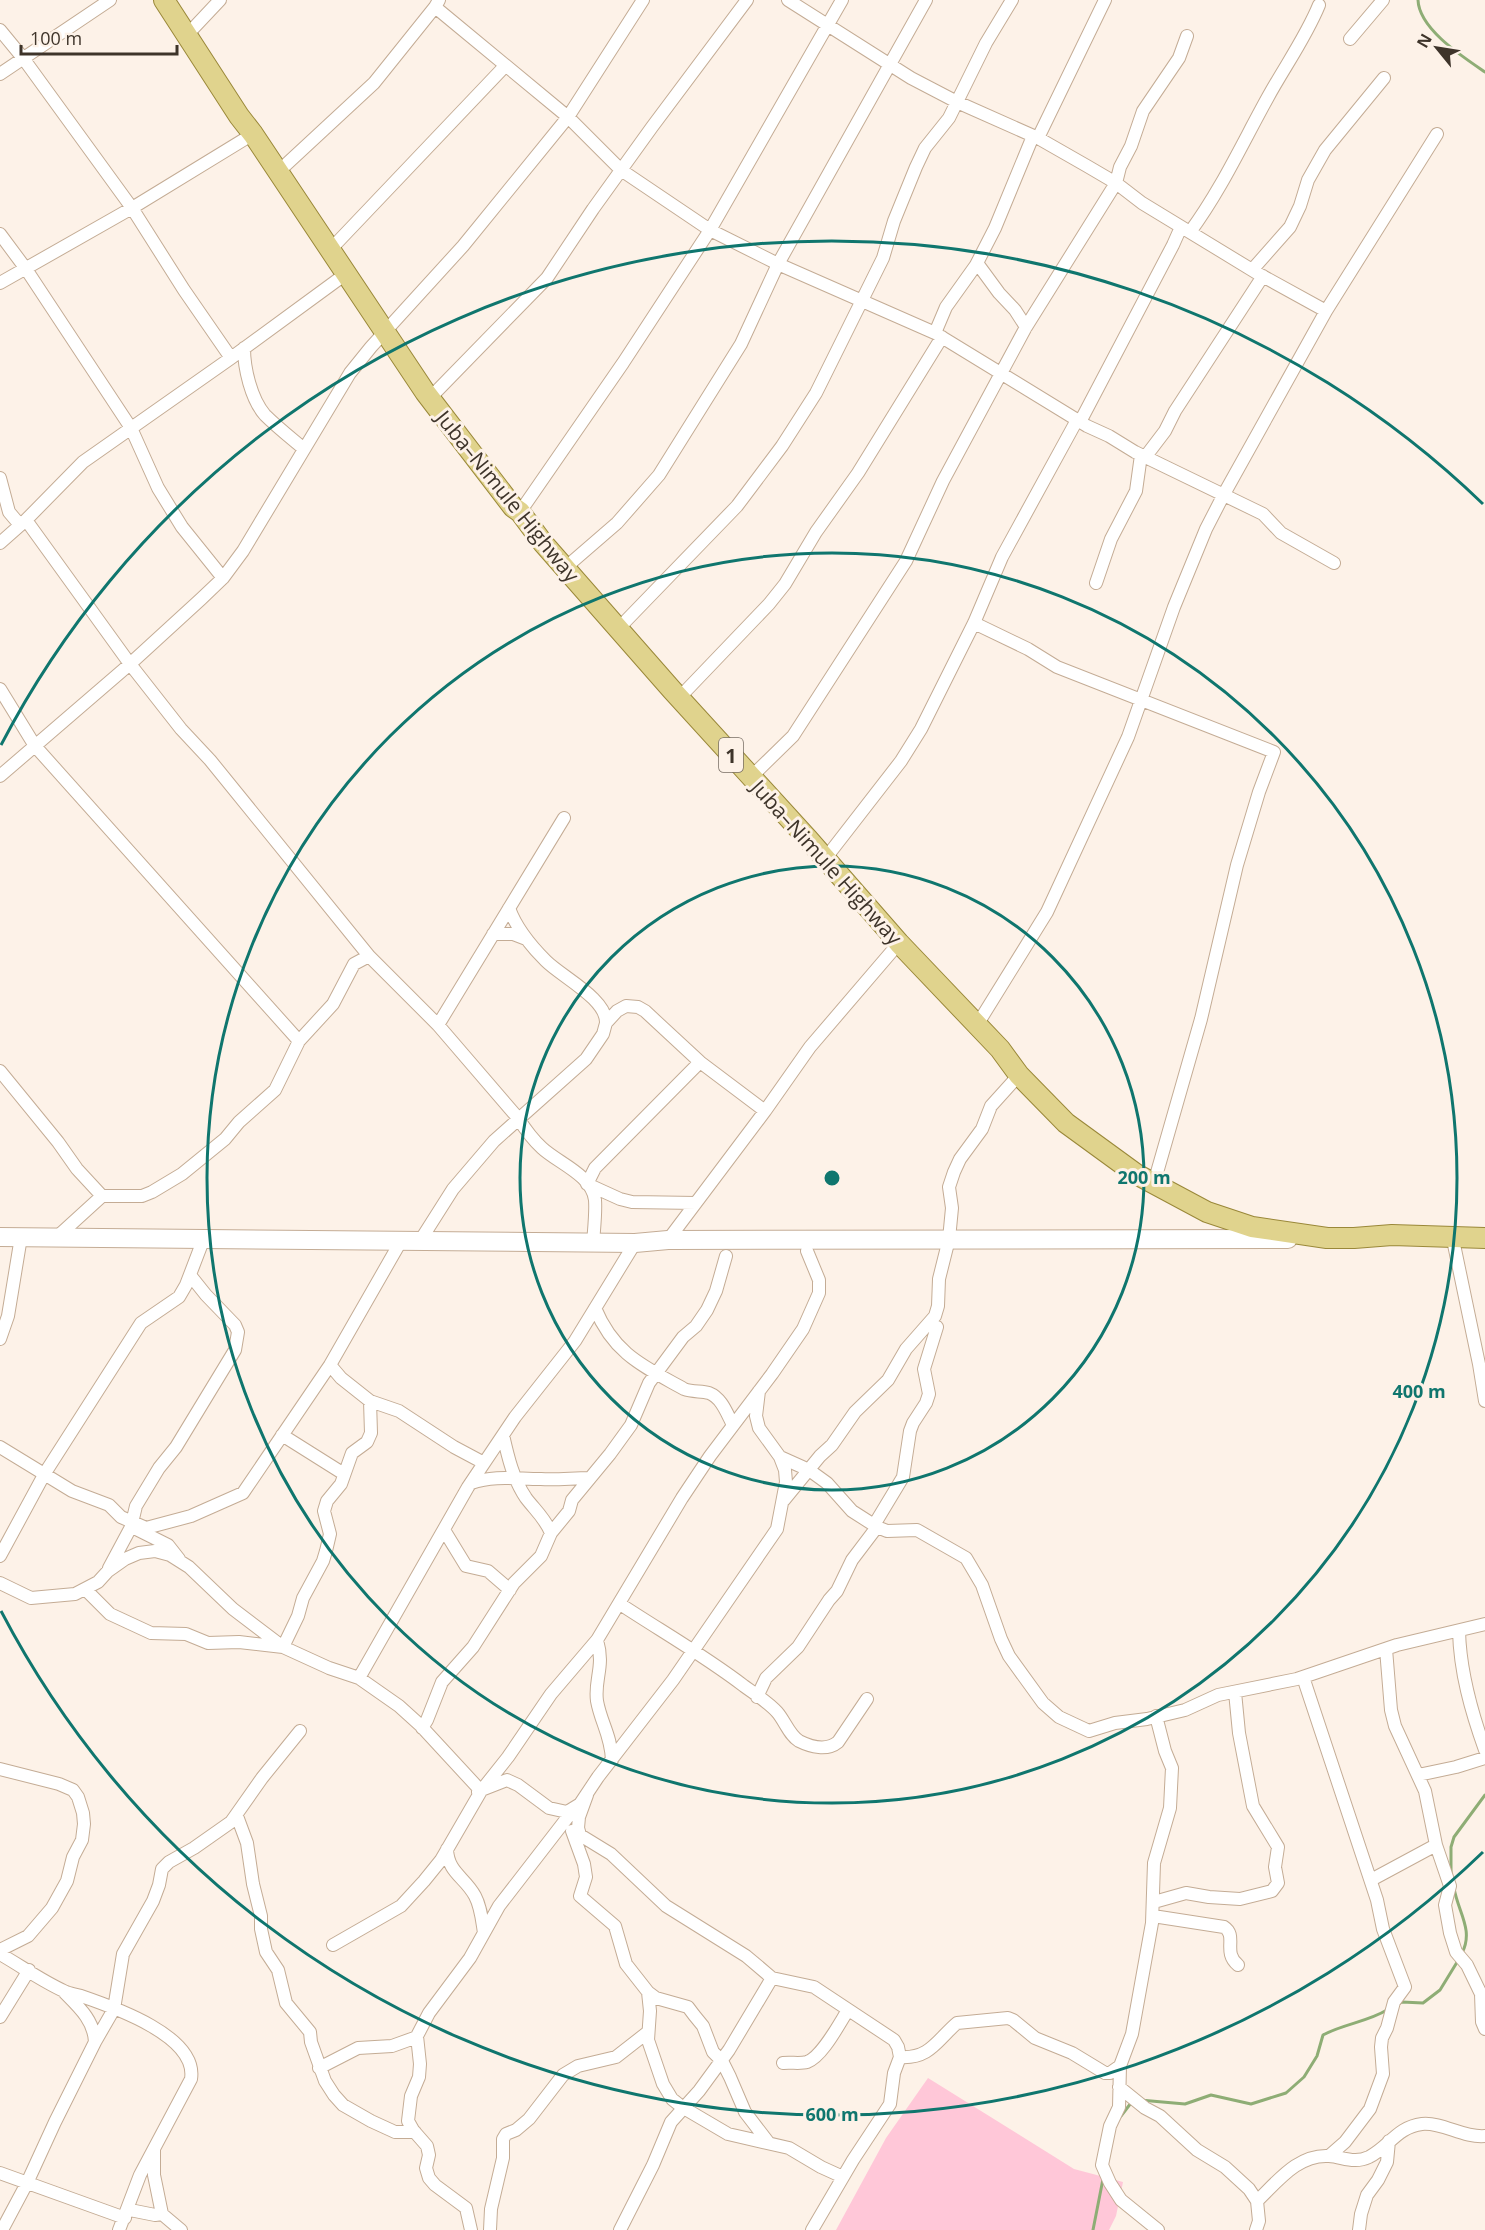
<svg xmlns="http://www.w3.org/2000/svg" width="1485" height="2230" font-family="'Open Sans',sans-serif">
<rect width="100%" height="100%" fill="#fdf2e8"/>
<!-- grass -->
<path fill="#ffc7d8" d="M 928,2078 L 1074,2169 L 1123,2182 L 1116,2216 L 1109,2230 L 836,2230 L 886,2138 Z"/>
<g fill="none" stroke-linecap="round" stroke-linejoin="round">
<!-- stream -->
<path stroke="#8ead75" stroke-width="3" d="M 1418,0 C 1419,29 1463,57 1485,72
M 1451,1873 L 1451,1847 L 1454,1837 L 1485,1795
M 1454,1888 C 1458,1912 1474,1930 1462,1953
M 1398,2004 L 1402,2002 L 1423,2003 L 1440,1990 L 1459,1959
M 1140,2100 L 1185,2104 L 1211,2095 L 1251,2104 L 1286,2093 L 1304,2077 L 1317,2056 L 1323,2035 C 1343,2024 1367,2022 1387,2010
M 1121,2116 L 1131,2103
M 1093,2230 L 1103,2179"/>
<!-- minor casing -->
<g stroke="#c4ac95" stroke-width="14">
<path id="minor" d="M 439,0 L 435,7 L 568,117 L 621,170 L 710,230 L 778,264 L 935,333 L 1087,426 L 1109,436 L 1135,452 L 1263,514 L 1281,533 L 1334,563
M 788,0 L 911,78 L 957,102 L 1038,138 L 1087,166 L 1116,183 L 1142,203 L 1257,273 L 1326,311
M 0,30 L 23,58 L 132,208 L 184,290 L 231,358
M 187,35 L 220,0
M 1350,39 L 1383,0
M 0,74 L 110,0
M 1038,138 L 1105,0
M 278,172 L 374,83 L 435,7
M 1190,232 C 1221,190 1243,142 1268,97 C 1285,66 1306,37 1319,5
M 0,234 L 26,269 L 131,428 L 158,488 L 182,527 L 223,578
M 330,250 L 505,66
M 977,263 L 999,293 L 1015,310 L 1026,327
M 1252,270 L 1290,227 L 1300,206 L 1308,180 L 1325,150 L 1384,78
M 0,283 L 132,208 L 253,134
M 935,333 L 946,307 L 976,265 L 995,228 L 1033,136
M 244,348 C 244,368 251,399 265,415 C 277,427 291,438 304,449
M 430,398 L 547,278 L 593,209 L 652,127 L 747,0
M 1080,422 L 1173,245 L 1181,227
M 1146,456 L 1165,431 L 1175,411 L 1263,276
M 0,478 L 9,512 L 20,525
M 520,512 L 623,363 L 710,230 L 842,0
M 26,520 L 130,664 L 181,729 L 210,760 L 369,956 L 438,1025 L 518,1118 C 525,1129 532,1139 542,1148 C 558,1163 592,1175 595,1200 C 596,1213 594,1229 593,1243
M 0,543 L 26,520 L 83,462 L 231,358 L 347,273
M 565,568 L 617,523 L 659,475 L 741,344 L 778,264 L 926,0
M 1096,583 L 1111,539 L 1136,491 L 1141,455
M 974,623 L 1028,649 L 1057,667 L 1274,752 L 1259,792 L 1237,865 L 1201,1019 L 1154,1183
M 618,629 L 737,506 L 782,446 L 816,393 L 883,258 L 894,221 L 916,167 L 925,148 L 949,118 L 986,43 L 1012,0
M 0,689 L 35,746 L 299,1041
M 679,698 L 769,604 L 785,584 L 816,532 L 858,473 L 942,337
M 0,776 L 130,664 L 201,599 L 223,578 L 243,551 L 350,373 L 371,347 L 463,246 L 568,117 L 643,0
M 751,777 L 793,736 L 906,561 L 943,481 L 1026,327 L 1116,183 L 1120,167 L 1131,146 L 1143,111 L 1179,58 L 1187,36
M 825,859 L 901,761 L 921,729 L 974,623 L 1002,557 L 1077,420
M 509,908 C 516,928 531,946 546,961 C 562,977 607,999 606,1023
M 493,934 L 513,934 L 526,939
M 438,1025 L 564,818
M 977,1025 L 1047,912 L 1128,737 L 1174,607 L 1206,529 L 1224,494 L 1326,311 L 1437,134
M 0,1071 L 58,1142 L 77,1169 L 102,1196
M 696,1203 L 632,1202 L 620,1199 L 587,1184 L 595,1168 L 700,1062
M 1452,1235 L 1479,1364 L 1485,1401
M 57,1237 L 102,1196 L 142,1196 L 152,1192 L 182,1174 L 225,1139 L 239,1122 L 275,1090 L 299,1041 L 333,1004 L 354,964 L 369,956
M 668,1240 L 765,1111 L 810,1047 L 899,943
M 420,1241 L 453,1189 L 494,1141 L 586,1059 L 603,1034 L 606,1023 L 617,1011 L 626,1006 L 638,1007 L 645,1011 L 700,1062 L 765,1111
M 595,1308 C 614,1354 643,1366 684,1389 C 692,1392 701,1391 709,1393 C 722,1398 727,1414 733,1425
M 0,1339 L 8,1316 L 21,1237
M 330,1365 L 341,1378 L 370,1401 L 399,1411 L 454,1447 L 484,1463
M 282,1435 L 344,1474
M 503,1435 C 508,1457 513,1479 526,1498 C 535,1510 545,1518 551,1533
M 0,1447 L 72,1491 L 109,1505 L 121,1517 L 146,1528 L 191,1516 L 243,1493 L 330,1365 L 401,1241
M 780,1457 L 809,1470 L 827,1483 L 852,1511 L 877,1527 L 887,1531 L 917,1530 L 966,1558 L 982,1585 L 1001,1639 L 1009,1656 L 1043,1703 L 1059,1717 L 1089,1731 L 1115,1723 L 1147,1719 L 1185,1710 L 1218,1695 L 1297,1679 L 1397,1645 L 1485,1624
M 471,1483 C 495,1475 516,1479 541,1479 C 557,1480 573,1478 589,1478
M 784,1500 L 820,1456 L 832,1445 L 855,1412 L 888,1380 L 906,1349 L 935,1316 L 938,1306 L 939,1279 L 949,1239 L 952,1208 L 949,1187 L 954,1172 L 960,1159 L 982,1129 L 991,1106 L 1019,1075
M 874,1525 L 903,1477 L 910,1431 L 913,1423 L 926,1403 L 929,1394 L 924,1369 L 937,1327
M 138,1530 L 168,1545 L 179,1559
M 444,1530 L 466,1566 L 488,1571 L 510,1590
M 0,1556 L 45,1473 L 141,1323 L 179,1297 L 186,1285 L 204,1238
M 109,1568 L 131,1527 L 136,1506 L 159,1468 L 176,1447 L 235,1350 L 238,1332 L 235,1325 L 206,1295 L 190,1275
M 0,1583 L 31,1598 L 75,1594 L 98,1582 L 108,1571 L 125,1559 L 139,1553 L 155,1551 L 170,1555 L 189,1567 L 233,1609 L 283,1647 L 329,1668 L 359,1678 L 468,1487 L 515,1417 L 575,1341 L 635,1243
M 86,1590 L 110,1614 L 151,1633 L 186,1634 L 208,1643 L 239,1642 L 283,1647 L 298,1616 L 303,1598 L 323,1561 L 326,1551 L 330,1534 L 324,1511 L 327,1501 L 341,1484 L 352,1453 L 367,1442 L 371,1433 L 370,1401
M 620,1604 C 661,1631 705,1656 744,1686 C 755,1694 768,1702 777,1712 C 785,1721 789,1735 799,1741 C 811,1747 827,1751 838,1742 L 867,1699
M 1459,1631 C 1460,1672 1471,1711 1485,1750
M 597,1640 C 605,1667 594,1679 597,1701 C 601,1723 611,1735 612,1760
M 1386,1649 L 1391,1710 L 1395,1726 L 1425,1791 L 1436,1845 L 1450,1886 L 1445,1905 L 1450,1933 L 1456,1952 L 1467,1965 L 1481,1994 L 1482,2022 L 1485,2029
M 1303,1677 L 1377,1900 L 1383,1929 L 1405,1987 L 1394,2002 L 1387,2028 L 1382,2038 L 1381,2047 L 1383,2074 L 1370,2109 L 1345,2142 L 1329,2156
M 359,1678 L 399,1706 L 420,1725 L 481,1791 L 478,1792
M 757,1697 L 766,1678 L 798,1647 L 829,1600 L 837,1591 L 852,1560 L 877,1527
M 1156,1716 L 1165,1751 L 1172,1768 L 1170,1808 L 1154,1863 L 1152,1923 L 1132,2034 L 1120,2066 L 1119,2107 L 1110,2126 L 1102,2165 L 1110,2183 L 1121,2200 L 1158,2230
M 422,1728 L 427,1720 L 442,1682 L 473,1647 L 514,1583 L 541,1556 L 551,1533 L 569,1511 L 572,1500 L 610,1454 L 631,1425 L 649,1383 L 683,1337 L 696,1326 L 707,1310 L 716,1291 L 726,1256
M 0,1769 L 59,1784 L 73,1790 L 78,1797 L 83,1813 L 84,1824 L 82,1840 L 73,1857 L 67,1881 L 52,1908 L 28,1936 L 0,1950
M 1418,1775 L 1456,1767 L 1485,1758
M 484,1789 L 507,1780 L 518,1785 L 549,1808 L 567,1812 L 580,1804 L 598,1777 L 673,1680 L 777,1529 L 786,1482 L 785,1470 L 780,1457 L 759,1428 L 756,1416 L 759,1391
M 587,1795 L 579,1817 L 578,1828 L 580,1835 L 611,1854 L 666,1906 L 746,1956 L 772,1978 L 814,1987 L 894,2040 L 898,2047 L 900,2057 L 894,2073 L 890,2104 L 853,2160 L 812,2230
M 237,1816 L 247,1843 L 253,1884 L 261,1916 L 261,1929 L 266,1952 L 278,1970 L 286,2003 L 310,2032 L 311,2042 L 325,2081 L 334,2095 L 343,2105 L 371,2121 L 395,2132 L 415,2132
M 572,1831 L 584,1864 L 586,1877 L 580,1896 L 615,1926 L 626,1964 L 648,1992 L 650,2011 L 648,2040 L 663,2084 L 672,2099 L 682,2107 L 728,2134 L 789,2148 L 821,2167 L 843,2177
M 447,1849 C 448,1873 465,1877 475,1896 C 481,1907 482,1920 484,1933
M 1371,1880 L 1436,1845
M 1154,1902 L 1186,1893 L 1209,1897 L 1240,1899 L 1272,1891 L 1278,1883 L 1275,1867 L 1278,1847 L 1253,1806 L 1239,1733 L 1235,1692
M 1153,1916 L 1224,1927 C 1238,1936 1222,1952 1238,1965
M 333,1945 L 401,1906 L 424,1881 L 441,1860 L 481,1791 L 508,1757 L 551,1694 L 597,1640 L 682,1498 L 710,1456 L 772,1374 L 803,1329 L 819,1293 L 819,1280 L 807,1251
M 0,1954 C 21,1966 42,1981 64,1991 C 69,1994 75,1994 81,1996 C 113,2007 198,2036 191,2079 L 140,2175 L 119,2230
M 648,1992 L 656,1998 L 688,2007 L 694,2015 L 703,2026 L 713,2052 L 722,2061 L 730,2077 L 745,2112 L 768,2142
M 65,1993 C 80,2008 94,2021 95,2042
M 0,2017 L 29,1970
M 900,2057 C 930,2059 937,2040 957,2023 L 1008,2018 L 1013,2020 L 1035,2038 L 1072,2053 L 1105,2073 L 1110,2073 L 1120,2066
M 783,2063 C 791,2062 800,2064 807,2062 C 822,2057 839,2024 848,2010
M 319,2068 L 358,2048 L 392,2046 L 417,2037
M 1119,2087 L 1145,2108 L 1160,2116 L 1197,2150 L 1225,2167 L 1249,2189 L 1257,2201 L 1259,2221 L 1256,2230
M 154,2150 L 154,2175 L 162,2214
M 0,2173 L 125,2218
M 1257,2201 C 1278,2181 1298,2154 1329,2156 C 1343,2157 1354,2164 1369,2157 C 1389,2147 1397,2127 1422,2124 C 1443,2122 1463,2138 1485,2136
M 130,2210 L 155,2215 L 162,2214 L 181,2230
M 2,2230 L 27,2183 L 55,2122 L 95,2042 L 114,2009 L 123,1954 L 153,1901 L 159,1885 L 162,1869 L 169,1862 L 194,1848 L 231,1822 L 262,1778 L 300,1731
M 471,2230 L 466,2208 L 435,2185 L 429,2178 L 426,2168 L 429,2155 L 427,2146 L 413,2130 L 408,2121 L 411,2096 L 419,2077 L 420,2064 L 417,2036 L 429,2013 L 470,1958 L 499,1906 L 574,1809
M 490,2230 L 491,2209 L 503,2158 L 503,2139 L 506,2134 L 516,2130 L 529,2119 L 563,2075 L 578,2066 L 616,2057 L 648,2032
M 620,2230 L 653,2165 L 671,2122 L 699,2091 L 729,2050 L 772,1978
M 1359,2230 L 1361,2214 L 1367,2195 L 1378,2180 L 1387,2162 L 1389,2141"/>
</g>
<!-- secondary casing -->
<g stroke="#c4ac95" stroke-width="20">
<path id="secondary" d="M 0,1237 L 635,1243 L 668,1240 L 1288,1239"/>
</g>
<!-- primary casing -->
<g stroke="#9a8839" stroke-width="22">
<path id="primary" d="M 164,0 L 239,116 L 253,134 L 425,392 L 513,507 L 520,512 L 543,543 L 672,690 L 808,839 L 899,943 L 1000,1049 L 1019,1075 L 1066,1123 L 1136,1174 L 1207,1212 L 1252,1227 L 1327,1238 L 1354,1238 L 1392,1235 L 1485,1238"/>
</g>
<!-- minor -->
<use href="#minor" stroke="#fff" stroke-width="12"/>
<!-- secondary -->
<use href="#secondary" stroke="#fff" stroke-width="18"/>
<!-- primary -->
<use href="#primary" stroke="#e0d38d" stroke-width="20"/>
</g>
<!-- distance rings -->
<g fill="none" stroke="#0f766e" stroke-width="3">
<circle cx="832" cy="1178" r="312"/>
<circle cx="832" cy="1178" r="625"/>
<path d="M1483 1852A937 937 0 0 1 1 1611M1 745A937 937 0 0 1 1483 504"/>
</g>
<g text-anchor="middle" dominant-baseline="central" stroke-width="6" stroke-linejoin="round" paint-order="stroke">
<!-- shield labels -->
<rect fill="#fdf2e8" stroke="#776d63" stroke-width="1.5" x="719" y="738" width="24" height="34" rx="4.5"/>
<g font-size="20" font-weight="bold" fill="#3e342a">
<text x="731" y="755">1</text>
</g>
<!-- street labels -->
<g font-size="21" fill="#3e342a" stroke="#fdf2e8">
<text transform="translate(508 496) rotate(51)">Juba–Nimule Highway</text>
<text transform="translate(827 862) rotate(48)">Juba–Nimule Highway</text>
</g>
</g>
<circle cx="832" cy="1178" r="9" fill="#0f766e" stroke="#fdf2e8" stroke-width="3"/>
<g font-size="18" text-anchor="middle" font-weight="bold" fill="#0f766e" stroke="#fdf2e8" stroke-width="6" stroke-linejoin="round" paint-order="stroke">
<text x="1144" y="1184">200 m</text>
<text x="1419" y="1398">400 m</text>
<text x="832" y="2121">600 m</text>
</g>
<!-- north arrow -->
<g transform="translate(1437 48) rotate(300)" stroke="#fdf2e8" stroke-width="4.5" paint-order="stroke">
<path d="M0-4.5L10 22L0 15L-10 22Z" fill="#3e342a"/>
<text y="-9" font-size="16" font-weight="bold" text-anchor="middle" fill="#3e342a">N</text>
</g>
<!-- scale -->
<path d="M21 45v9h156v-9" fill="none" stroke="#3e342a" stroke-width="3"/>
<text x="30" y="45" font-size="18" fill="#3e342a" stroke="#fdf2e8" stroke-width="4.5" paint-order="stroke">100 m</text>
</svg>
